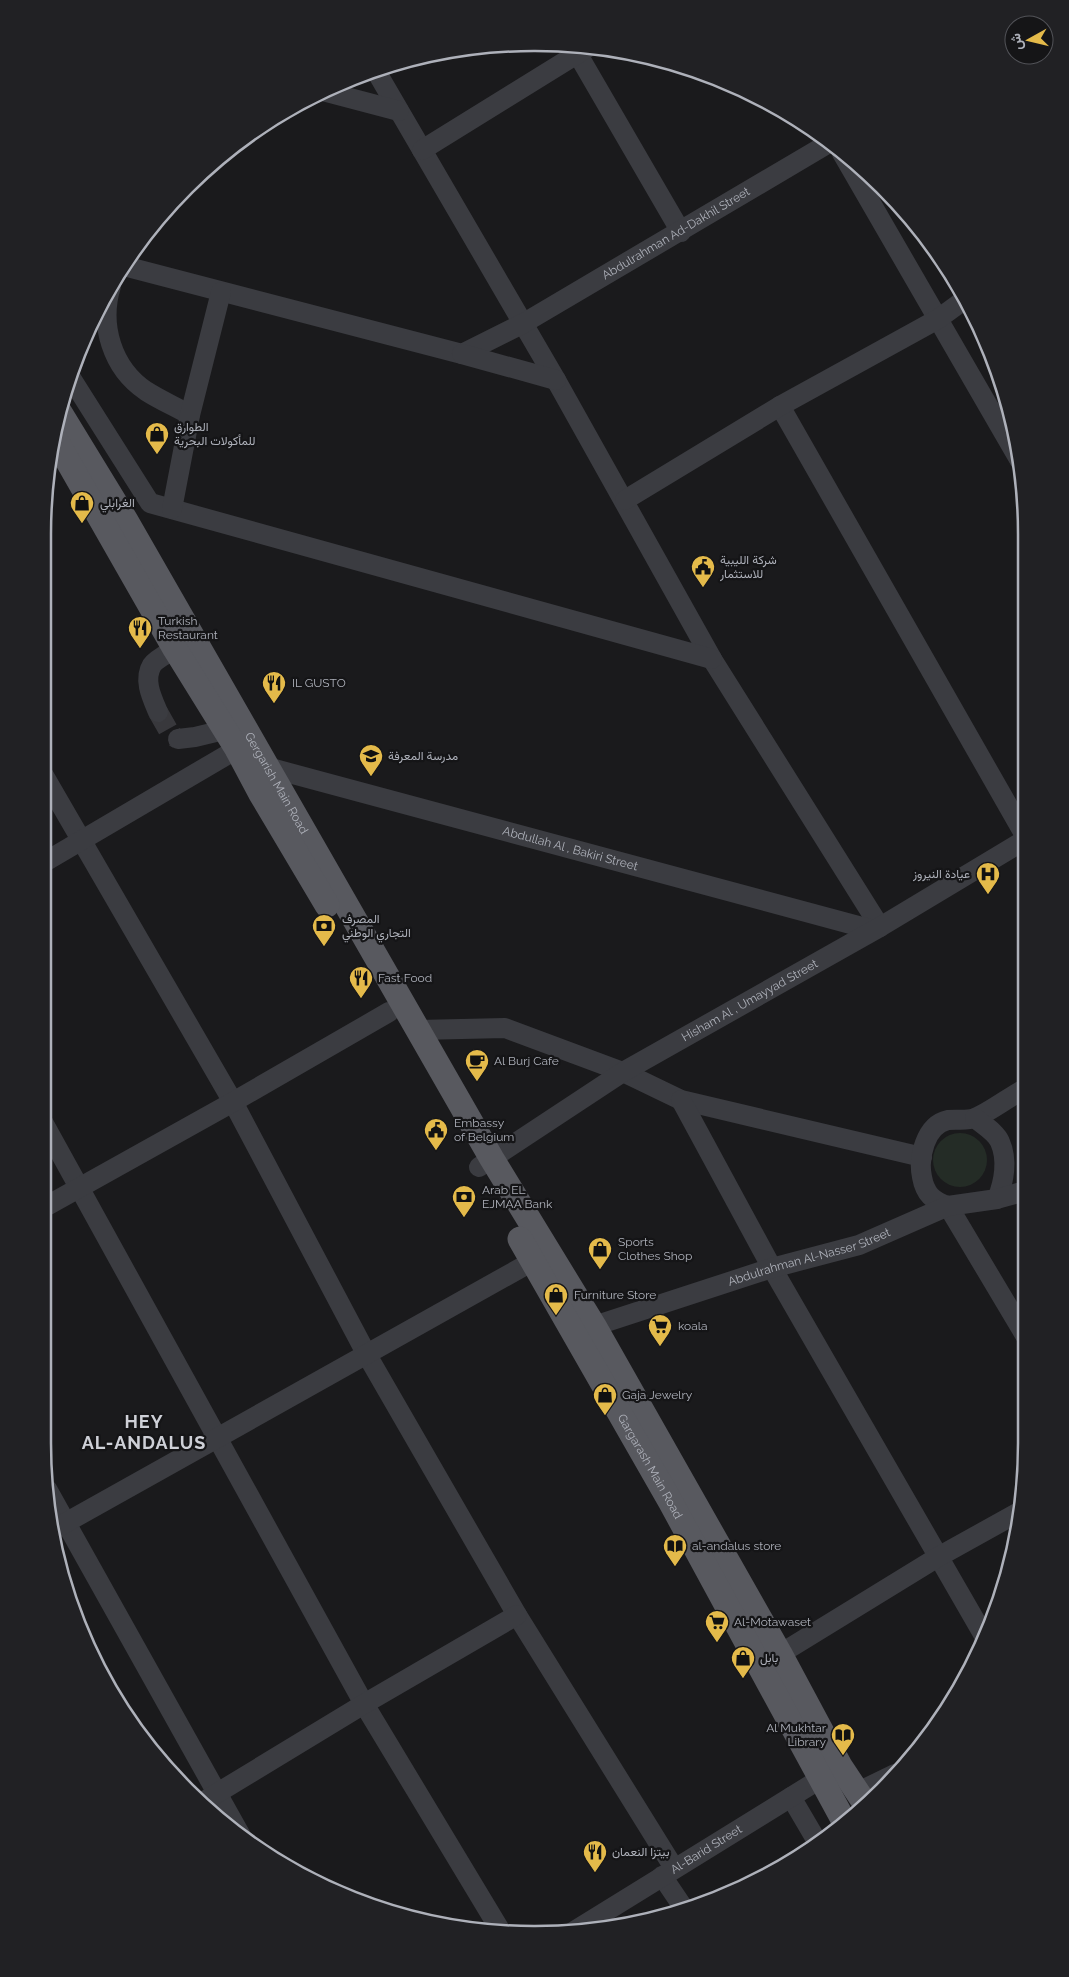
<svg xmlns="http://www.w3.org/2000/svg" width="1069" height="1977" font-family="Raleway,Vazirmatn,sans-serif">
<rect width="100%" height="100%" fill="#1a1a1c"/>
<!-- green -->
<path fill="#242c26" d="M933 1160a27 27 0 1 1 54 0a27 27 0 1 1-54 0Z"/>
<g fill="none" stroke-linecap="round" stroke-linejoin="round">
<!-- minor-tunnel -->
<path stroke="#38383c" stroke-width="20" stroke-dasharray="20 10" stroke-linecap="butt" d="M 158,712 L 171,735 L 178,739"/>
<!-- minor -->
<g stroke="#3b3c41" stroke-width="20">
<path d="M 573,46 L 681,232"/>
<path d="M 376,71 L 556,380 L 712,659 L 880,927"/>
<path d="M 323,91 L 399,111"/>
<path d="M 422,150 L 590,46"/>
<path d="M 842,153 L 1020,461"/>
<path id="s1" d="M 124,266 L 462,354 L 524,323 L 829,143"/>
<path d="M 111,286 C 99,325 112,368 146,391 C 160,400 176,407 190,415"/>
<path d="M 462,354 L 556,380"/>
<path d="M 71,378 L 150,503 L 712,659"/>
<path d="M 780,406 L 1023,832"/>
<path d="M 625,500 L 780,406 L 938,319 L 964,300"/>
<path d="M 172,509 L 190,415 L 221,292"/>
<path d="M 158,712 C 152,698 143,680 152,665 C 156,659 168,653 175,649"/>
<path d="M 178,739 L 195,737 L 224,730"/>
<path id="s2" d="M 267,767 L 873,930"/>
<path d="M 43,774 L 233,1102 L 367,1355 L 517,1615 L 674,1868"/>
<path d="M 43,863 L 237,749"/>
<path d="M 418,1030 L 505,1028 L 623,1072 L 681,1100 L 922,1157"/>
<path d="M 1024,1089 C 1011,1096 988,1113 975,1118 C 967,1121 957,1119 948,1120 C 925,1125 918,1158 922,1177 C 925,1194 933,1201 948,1206 L 1025,1335"/>
<path d="M 681,1100 L 772,1268 L 983,1634"/>
<path d="M 975,1118 C 983,1125 996,1132 1000,1142 C 1008,1160 1004,1182 997,1199"/>
<path d="M 43,1122 L 364,1704 L 502,1933"/>
<path id="s3" d="M 479,1167 L 623,1072 L 880,927 L 1023,841"/>
<path d="M 43,1208 L 233,1102 L 389,1012"/>
<path id="s4" d="M 594,1326 L 772,1268 L 859,1245 L 948,1206 L 997,1199 L 1025,1191"/>
<path d="M 47,1489 L 241,1836"/>
<path d="M 51,1531 L 533,1261"/>
<path d="M 780,1654 L 938,1557 L 1019,1512"/>
<path d="M 858,1792 L 895,1774"/>
<path d="M 791,1797 L 818,1843"/>
<path d="M 201,1803 L 364,1704 L 517,1615"/>
<path d="M 662,1876 L 685,1910"/>
<path id="s5" d="M 571,1933 L 833,1771"/>
</g>
<!-- major -->
<g stroke="#58595f" stroke-width="25">
<path id="s6" d="M 59,411 L 125,519 L 492,1159 L 594,1326 L 780,1654 L 840,1766 L 866,1805"/>
<path d="M 54,437 L 175,649 L 237,749 L 261,794 L 327,905"/>
<path id="s7" d="M 520,1239 L 670,1501 L 845,1823"/>
</g>
</g>
<!-- icons -->
<defs>
<g id="shop-pin" transform="scale(1.25)"><path d="M0 17L-7.5 6A9.5 9.5 0 1 1 7.5 6Z" fill="#e4ba4a" stroke="#151517"/><path d="M-5-2.5h2.3a2.7 3.5 0 0 1 5.4 0H5L5.5 6h-11ZM-1.5-2.5h3a1.5 2.3 0 0 0-3 0Z" fill="#111"/></g>
<g id="civic-pin" transform="scale(1.25)"><path d="M0 17L-7.5 6A9.5 9.5 0 1 1 7.5 6Z" fill="#e4ba4a" stroke="#151517"/><path d="M-.6-6.5H3V-4.5H.6V-3L4-1V1h2V6H-6V1h2V-1L-.6-3ZM-1.2 2.5V6h2.4V2.5Z" fill="#111"/></g>
<g id="restaurant-pin" transform="scale(1.25)"><path d="M0 17L-7.5 6A9.5 9.5 0 1 1 7.5 6Z" fill="#e4ba4a" stroke="#151517"/><path d="M-5-6h1v4h1v-4h1v4h1v-4h1v5L-1.5 .5V6h-2V.5L-5-1ZM5-6V6H3V1.5H1.5Q1.5-4 5-6Z" fill="#111"/></g>
<g id="school-pin" transform="scale(1.25)"><path d="M0 17L-7.5 6A9.5 9.5 0 1 1 7.5 6Z" fill="#e4ba4a" stroke="#151517"/><path d="M0-5L7-2L0 1L-7-2ZM-4 1L0 2.5L4 1V4Q0 6-4 4Z" fill="#111"/></g>
<g id="hospital-pin" transform="scale(1.25)"><path d="M0 17L-7.5 6A9.5 9.5 0 1 1 7.5 6Z" fill="#e4ba4a" stroke="#151517"/><path d="M-5-5h3v3.5h4V-5h3V5h-3V1.5h-4V5h-3Z" fill="#111"/></g>
<g id="bank-pin" transform="scale(1.25)"><path d="M0 17L-7.5 6A9.5 9.5 0 1 1 7.5 6Z" fill="#e4ba4a" stroke="#151517"/><path d="M-6-4H6V4H-6ZM0-2.3a2.3 2.3 0 1 0 0 4.6a2.3 2.3 0 1 0 0-4.6Z" fill="#111"/></g>
<g id="cafe-pin" transform="scale(1.25)"><path d="M0 17L-7.5 6A9.5 9.5 0 1 1 7.5 6Z" fill="#e4ba4a" stroke="#151517"/><path d="M-5.5-4.5H6V0H3Q3 3.5 0 3.5H-2.5Q-5.5 3.5-5.5 0ZM3-3.2v2h1.7v-2ZM-6 4.5H4V6H-6Z" fill="#111"/></g>
<g id="supermarket-pin" transform="scale(1.25)"><path d="M0 17L-7.5 6A9.5 9.5 0 1 1 7.5 6Z" fill="#e4ba4a" stroke="#151517"/><path d="M-6-5.5h2.5l.6 2H6L4.5 2H-2.5L-4.4-4H-6ZM-1.5 3.2a1.3 1.3 0 1 0 .1 0ZM3 3.2a1.3 1.3 0 1 0 .1 0Z" fill="#111"/></g>
<g id="library-pin" transform="scale(1.25)"><path d="M0 17L-7.5 6A9.5 9.5 0 1 1 7.5 6Z" fill="#e4ba4a" stroke="#151517"/><path d="M-6-4Q-3-5.5-.7-3.5V5Q-3 3-6 4ZM6-4Q3-5.5 .7-3.5V5Q3 3 6 4Z" fill="#111"/></g>
</defs>
<g fill-rule="evenodd">
<use href="#shop-pin" x="157" y="434"/>
<use href="#shop-pin" x="82" y="503"/>
<use href="#civic-pin" x="703" y="567"/>
<use href="#restaurant-pin" x="140" y="628"/>
<use href="#restaurant-pin" x="274" y="683"/>
<use href="#school-pin" x="371" y="756"/>
<use href="#hospital-pin" x="988" y="874"/>
<use href="#bank-pin" x="324" y="926"/>
<use href="#restaurant-pin" x="361" y="978"/>
<use href="#cafe-pin" x="477" y="1061"/>
<use href="#civic-pin" x="436" y="1130"/>
<use href="#bank-pin" x="464" y="1197"/>
<use href="#shop-pin" x="600" y="1249"/>
<use href="#shop-pin" x="556" y="1295"/>
<use href="#supermarket-pin" x="660" y="1326"/>
<use href="#shop-pin" x="605" y="1395"/>
<use href="#library-pin" x="675" y="1546"/>
<use href="#supermarket-pin" x="717" y="1622"/>
<use href="#shop-pin" x="743" y="1658"/>
<use href="#library-pin" x="843" y="1735"/>
<use href="#restaurant-pin" x="595" y="1852"/>
</g>
<g text-anchor="middle" dominant-baseline="central" stroke-width="4.5" stroke-linejoin="round" paint-order="stroke">
<!-- street labels -->
<g font-size="12" fill="#aeb1ba" stroke="#151517">
<text stroke="none"><textPath href="#s1" startOffset="595">Abdulrahman Ad-Dakhil Street</textPath></text>
<text stroke="none"><textPath href="#s6" startOffset="431">Gergarish Main Road</textPath></text>
<text stroke="none"><textPath href="#s2" startOffset="314">Abdullah Al , Bakiri Street</textPath></text>
<text stroke="none"><textPath href="#s3" startOffset="318">Hisham Al , Umayyad Street</textPath></text>
<text stroke="none"><textPath href="#s4" startOffset="226">Abdulrahman Al-Nasser Street</textPath></text>
<text stroke="none"><textPath href="#s7" startOffset="262">Gargarash Main Road</textPath></text>
<text stroke="none"><textPath href="#s5" startOffset="159">Al-Barid Street</textPath></text>
</g>
<!-- poi labels -->
<g font-size="12" fill="#aeb1ba" stroke="#151517" text-anchor="start">
<text x="174" y="427">الطوارق<tspan x="174" dy="14">للمأكولات البحرية</tspan></text>
<text x="100" y="503">الغرابلي</text>
<text x="720" y="560">شركة الليبية<tspan x="720" dy="14">للاستثمار</tspan></text>
<text x="158" y="621">Turkish<tspan x="158" dy="14">Restaurant</tspan></text>
<text x="292" y="683">IL GUSTO</text>
<text x="388" y="756">مدرسة المعرفة</text>
<text x="970" y="874" text-anchor="end">عيادة النيروز</text>
<text x="342" y="919">المصرف<tspan x="342" dy="14">التجاري الوطني</tspan></text>
<text x="378" y="978">Fast Food</text>
<text x="494" y="1061">Al Burj Cafe</text>
<text x="454" y="1123">Embassy<tspan x="454" dy="14">of Belgium</tspan></text>
<text x="482" y="1190">Arab EL<tspan x="482" dy="14">EJMAA Bank</tspan></text>
<text x="618" y="1242">Sports<tspan x="618" dy="14">Clothes Shop</tspan></text>
<text x="574" y="1295">Furniture Store</text>
<text x="678" y="1326">koala</text>
<text x="622" y="1395">Gaja Jewelry</text>
<text x="692" y="1546">al-andalus store</text>
<text x="734" y="1622">Al-Motawaset</text>
<text x="760" y="1658">بابل</text>
<text x="826" y="1728" text-anchor="end">Al Mukhtar<tspan x="826" dy="14">Library</tspan></text>
<text x="612" y="1852">بيتزا النعمان</text>
</g>
<!-- district labels -->
<g font-size="18" font-weight="bold" letter-spacing="1" fill="#ced0d7" stroke="#151517">
<text x="144" y="1421">HEY<tspan x="144" dy="21">AL-ANDALUS</tspan></text>
</g>
</g>
<!-- crop -->
<path d="M0 0H1069V1977H0ZM534 51H535A483 483 0 0 1 1018 534V1443A483 483 0 0 1 535 1926H534A483 483 0 0 1 51 1443V534A483 483 0 0 1 534 51Z" fill="#212124" fill-rule="evenodd"/>
<path fill="none" stroke="#aeb1ba" stroke-width="2.5" d="M534 51H535A483 483 0 0 1 1018 534V1443A483 483 0 0 1 535 1926H534A483 483 0 0 1 51 1443V534A483 483 0 0 1 534 51Z"/>
<!-- north arrow -->
<g transform="translate(1029 40) rotate(262)"><circle r="24" fill="#151517" stroke="#525358"/>
<path d="M0-4L9 19L0 12L-9 19Z" fill="#e4ba4a"/>
<text y="-8" font-size="14" font-weight="bold" text-anchor="middle" fill="#aeb1ba">ش</text>
</g>
</svg>
